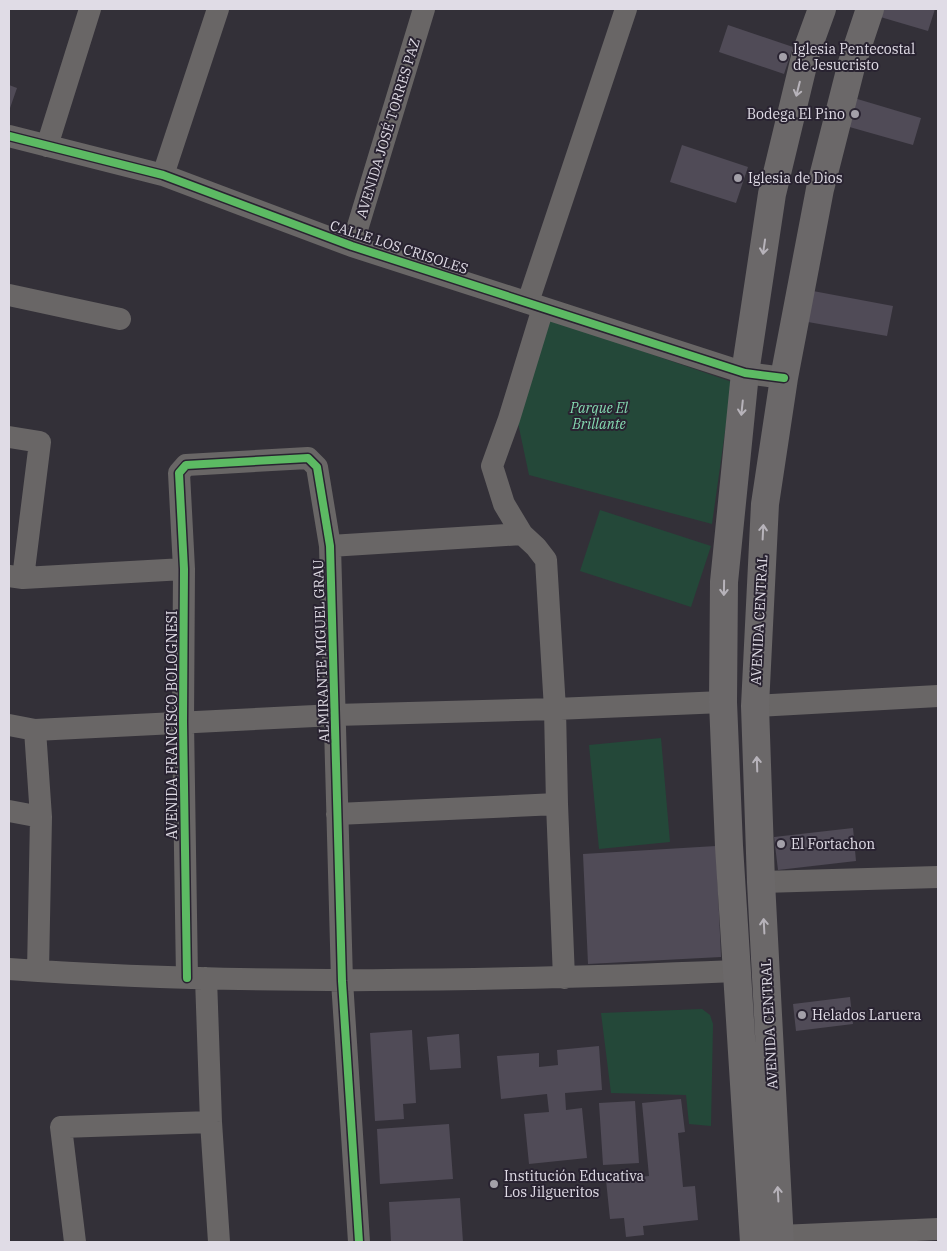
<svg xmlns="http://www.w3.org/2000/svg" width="947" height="1251" font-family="'IBM Plex Serif',serif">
<rect width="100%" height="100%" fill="#333038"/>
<!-- green -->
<path fill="#244839" d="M 549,319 L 732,382 L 712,524 L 529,475 L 518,423 Z
M 600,510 L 711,546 L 691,607 L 580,571 Z
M 661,738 L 670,842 L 599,849 L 589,745 Z
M 702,1009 L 710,1015 L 713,1024 L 711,1126 L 689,1124 L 686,1095 L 611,1093 L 601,1013 Z"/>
<!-- building -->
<path fill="#504b57" d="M 880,9 L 935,9 L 928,31 L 877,16 Z
M 728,25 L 793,47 L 784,74 L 719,52 Z
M 9,85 L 17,88 L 9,111 Z
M 854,98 L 921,118 L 913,145 L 846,126 Z
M 682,145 L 748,167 L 736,203 L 670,182 Z
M 813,291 L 893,306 L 887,336 L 808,322 Z
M 853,828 L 856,861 L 778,870 L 774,837 Z
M 716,846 L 721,957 L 588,964 L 583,854 Z
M 850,997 L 853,1024 L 796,1031 L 793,1004 Z
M 412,1030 L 416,1103 L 403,1104 L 404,1119 L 375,1121 L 370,1033 Z
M 459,1034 L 461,1068 L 430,1070 L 427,1037 Z
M 599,1046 L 602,1090 L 565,1093 L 566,1110 L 582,1108 L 587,1158 L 529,1164 L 524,1114 L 549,1112 L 547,1094 L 501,1099 L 497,1056 L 539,1053 L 539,1067 L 558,1065 L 557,1050 Z
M 681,1099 L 685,1132 L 678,1133 L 683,1187 L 695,1186 L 698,1220 L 643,1226 L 644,1235 L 626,1237 L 624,1218 L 610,1219 L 606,1180 L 649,1176 L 642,1103 Z
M 635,1101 L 639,1163 L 603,1165 L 599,1103 Z
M 449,1124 L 453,1179 L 380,1184 L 377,1129 Z
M 460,1198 L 463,1242 L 391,1242 L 389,1202 Z"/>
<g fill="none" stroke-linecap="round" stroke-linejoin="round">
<!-- minor -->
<path stroke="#696666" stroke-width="22" d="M 9,136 L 163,175 L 352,246 L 745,373 L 784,378
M 47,146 L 90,9
M 163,175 L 218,9
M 352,246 L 424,9
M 9,295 L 120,319
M 528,302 L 626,9
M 543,308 L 509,419 L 492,466 L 504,504 L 522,534 L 536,547 L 546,560 L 555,709 L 557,804 L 564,978
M 9,437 L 40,442 L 23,578
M 330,546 L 522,534
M 9,576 L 23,578 L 184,569
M 755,706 L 938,696
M 9,725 L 35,730 L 335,715 L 555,709 L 723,702
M 35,730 L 41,817 L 38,971
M 9,811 L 41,817
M 337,814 L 557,804
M 761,882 L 938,877
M 9,969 C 251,986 494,981 736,971
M 187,978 L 183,722 L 184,569 L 179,473 L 186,465 L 308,458 L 317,467 L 330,546 L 342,981 L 359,1242
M 206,978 L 211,1122 L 219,1242
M 780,1236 L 938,1229
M 75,1242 L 61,1127 L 211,1122"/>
<!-- secondary -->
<path stroke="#6b6869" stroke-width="28" d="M 754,1242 L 729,846 L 723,702 L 724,582 L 745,373 L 772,194 L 806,53 L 822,9
M 780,1242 L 761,882 L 755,706 L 765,504 L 784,378 L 820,189 L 852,63 L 870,9"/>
<!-- cycleway casing -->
<g stroke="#292331" stroke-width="11">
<path id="cycleway" d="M 9,136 L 163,175 L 352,246 L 745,373 L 784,378
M 187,978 L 183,722 L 184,569 L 179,473 L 186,465 L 308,458 L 317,467 L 330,546 L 342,981 L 359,1242"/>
</g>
<!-- cycleway -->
<use href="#cycleway" stroke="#5cba63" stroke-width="8"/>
</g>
<!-- one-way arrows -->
<defs><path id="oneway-shaft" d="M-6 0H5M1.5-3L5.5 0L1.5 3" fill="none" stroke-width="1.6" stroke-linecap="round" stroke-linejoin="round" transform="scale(1.25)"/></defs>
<g stroke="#b7b3ba">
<use href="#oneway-shaft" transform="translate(798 89) rotate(104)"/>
<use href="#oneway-shaft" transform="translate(764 247) rotate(98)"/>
<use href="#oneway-shaft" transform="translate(742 408) rotate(96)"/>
<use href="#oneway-shaft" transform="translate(763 532) rotate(-87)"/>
<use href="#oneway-shaft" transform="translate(724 588) rotate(91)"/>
<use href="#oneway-shaft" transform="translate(757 764) rotate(-92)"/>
<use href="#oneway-shaft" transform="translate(764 926) rotate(-93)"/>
<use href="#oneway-shaft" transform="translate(778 1194) rotate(-93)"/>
</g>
<!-- markers -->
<g fill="#a3a0a9" stroke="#292331" stroke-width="2">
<circle cx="783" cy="57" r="5"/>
<circle cx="855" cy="114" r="5"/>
<circle cx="738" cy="178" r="5"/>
<circle cx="781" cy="844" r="5"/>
<circle cx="802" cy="1015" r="5"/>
<circle cx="494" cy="1184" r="5"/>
</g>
<g text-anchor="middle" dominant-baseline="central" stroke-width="4" stroke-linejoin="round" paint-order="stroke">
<!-- poi labels -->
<g font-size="14" fill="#e0dce6" stroke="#292331" text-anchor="start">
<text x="793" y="49">Iglesia Pentecostal<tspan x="793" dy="16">de Jesucristo</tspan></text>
<text x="845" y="114" text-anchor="end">Bodega El Pino</text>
<text x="748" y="178">Iglesia de Dios</text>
<text x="791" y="844">El Fortachon</text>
<text x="812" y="1015">Helados Laruera</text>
<text x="504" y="1176">Institución Educativa<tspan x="504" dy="16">Los Jilgueritos</tspan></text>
</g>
<!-- street labels -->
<g font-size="14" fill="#e0dce6" stroke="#292331">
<text transform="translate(388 128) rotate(-73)">AVENIDA JOSÉ TORRES PAZ</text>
<text transform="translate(399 247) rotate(18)">CALLE LOS CRISOLES</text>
<text transform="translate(759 620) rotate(-87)">AVENIDA CENTRAL</text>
<text transform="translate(321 651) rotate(-92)">ALMIRANTE MIGUEL GRAU</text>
<text transform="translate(172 725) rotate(-90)">AVENIDA FRANCISCO BOLOGNESI</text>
<text transform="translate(769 1024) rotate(-93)">AVENIDA CENTRAL</text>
</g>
<!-- park labels -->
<g font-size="14" font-style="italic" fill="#85dab1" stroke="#292331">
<text x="599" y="408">Parque El<tspan x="599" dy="16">Brillante</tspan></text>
</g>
</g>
<!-- border -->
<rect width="947" height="1251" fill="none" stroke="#e0dce6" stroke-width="20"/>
</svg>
